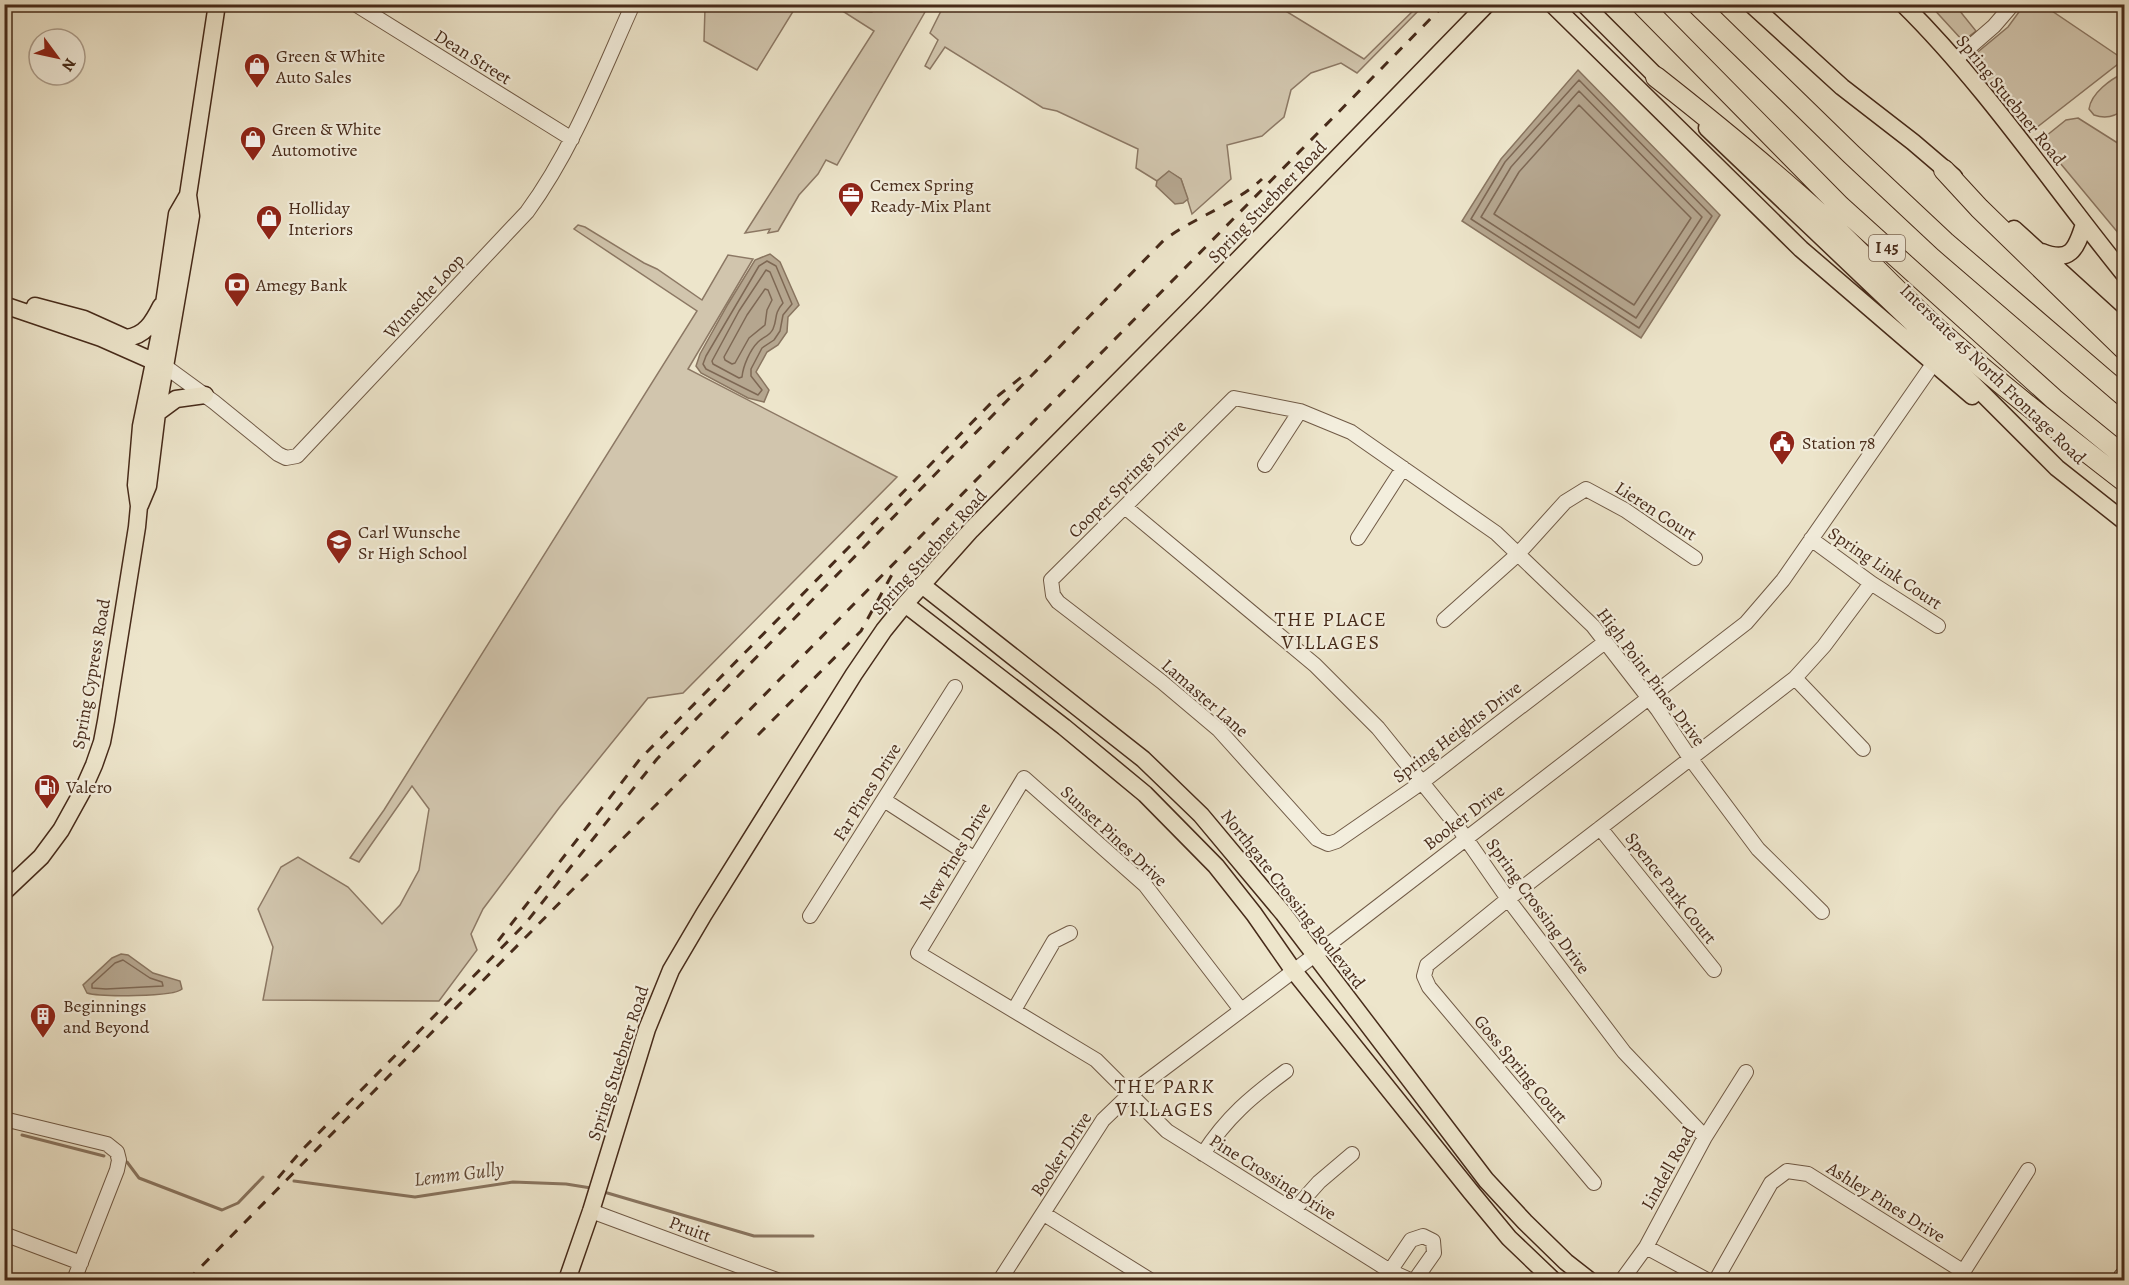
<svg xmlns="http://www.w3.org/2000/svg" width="2129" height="1285" font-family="Alegreya,serif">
<rect width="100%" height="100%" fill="#ede5cb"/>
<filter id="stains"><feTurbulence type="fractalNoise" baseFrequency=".00333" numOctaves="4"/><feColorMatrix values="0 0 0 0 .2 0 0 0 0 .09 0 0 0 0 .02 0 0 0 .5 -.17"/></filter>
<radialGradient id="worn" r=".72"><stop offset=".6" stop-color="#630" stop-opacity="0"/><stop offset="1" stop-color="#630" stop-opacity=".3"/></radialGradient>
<!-- green -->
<path fill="#d1c5ad" stroke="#8c7864" stroke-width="1.5" d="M 715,4 L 754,5 L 772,8 L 773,5 L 797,5 L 757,70 L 704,41 L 705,8 Z
M 833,5 L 839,5 L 852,11 L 872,12 L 880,5 L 929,5 L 837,165 L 826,160 L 818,174 L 799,195 L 778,231 L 768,233 L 770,229 L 745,233 L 874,31 Z
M 944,5 L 1276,5 L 1364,59 L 1419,5 L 1424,5 L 1357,73 L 1341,63 L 1311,73 L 1291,90 L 1284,117 L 1262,136 L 1227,145 L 1231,179 L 1192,214 L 1181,179 L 1169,172 L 1157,181 L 1136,168 L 1138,149 L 1057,111 L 1043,108 L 945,47 L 930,69 L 925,66 L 938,40 L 930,33 Z
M 1930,5 L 1955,5 L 1976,31 L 1963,41 Z
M 2024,5 L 2043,5 L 2120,57 L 2118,64 L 2027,135 L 2020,133 L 1970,68 L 1973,56 L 2008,27 Z
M 2124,73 L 2124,109 C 2115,117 2105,119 2094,115 L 2089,109 C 2091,93 2111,79 2124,73 Z
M 2078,118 L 2124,147 L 2124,240 L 2041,140 L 2066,120 Z
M 578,225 L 585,227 L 644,263 L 657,269 L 702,300 L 728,255 L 753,259 L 688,369 L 897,477 L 683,693 L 648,698 L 559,808 L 483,909 L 471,934 L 477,950 L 439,1001 L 263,1000 L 273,947 L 258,909 L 281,867 L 298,857 L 348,887 L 382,924 L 400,905 L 419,870 L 429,809 L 412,786 L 359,862 L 350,858 L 384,810 L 697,311 L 574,229 Z"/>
<!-- water -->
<path fill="#b5a68f" stroke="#897560" stroke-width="1.5" d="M 1578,70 L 1720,215 L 1641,338 L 1462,221 L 1501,159 Z
M 1169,171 L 1181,179 L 1188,199 L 1183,203 L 1175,204 L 1156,186 L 1157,181 Z
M 770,254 L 780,262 L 799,305 L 788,317 L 787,332 L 778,345 L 767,352 L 756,372 L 769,390 L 764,402 L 748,398 L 701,373 L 696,366 L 700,354 L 728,304 L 755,260 Z
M 121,954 L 128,955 L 153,973 L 180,981 L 182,989 C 174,997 100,997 87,993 L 83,985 L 112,958 Z"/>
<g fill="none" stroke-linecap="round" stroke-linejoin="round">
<!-- shore -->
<path stroke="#7e6854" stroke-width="1.5" d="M 1579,80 L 1712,216 L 1639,328 L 1471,219 L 1505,162 Z
M 1579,91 L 1702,217 L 1636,318 L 1481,217 L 1511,167 Z
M 1579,105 L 1691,218 L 1634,305 L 1494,214 L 1519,172 Z
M 767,261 L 776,266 L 792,304 L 783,315 L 780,331 L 774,340 L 762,348 L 751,369 L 751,376 L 762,390 L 758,395 L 706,369 L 703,364 L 706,356 L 759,266 Z
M 766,270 L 770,272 L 783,303 C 773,315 778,318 773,329 C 770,336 763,337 758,342 C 750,350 743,366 742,377 L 739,378 L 713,364 L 712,361 L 739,311 Z
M 765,289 L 768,290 L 772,300 L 767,310 L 765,325 L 749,338 L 735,363 L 732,364 L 725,360 L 724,357 L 747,315 Z
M 123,960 L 150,978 L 162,982 L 163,986 L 106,989 L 92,988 L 92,984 L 115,963 Z"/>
<!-- stream -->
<path stroke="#897560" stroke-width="3" d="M 22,1135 L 104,1156
M 127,1162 L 139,1178 L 222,1210 L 238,1203 L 263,1177
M 294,1181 L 415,1197 L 513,1182 L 566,1184 L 591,1188
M 604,1192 L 754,1236 L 813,1236"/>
<!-- minor casing -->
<g stroke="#705a46" stroke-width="16">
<path id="minor" d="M 355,4 L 572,139
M 1956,59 L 1994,26 L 2013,4
M 166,367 L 214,402 L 278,454 L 286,458 L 297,456 L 527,212 C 573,149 601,75 633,4
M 1265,465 L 1300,411
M 1125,507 L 1315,665 L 1378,728 L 1458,827 L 1508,899 L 1624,1052 L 1705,1137
M 1358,538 L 1403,468
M 1811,539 L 1871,583 L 1938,626
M 1444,620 L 1518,554 L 1565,502 L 1586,489 L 1625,510 L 1695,558
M 1605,642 L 1421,783 L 1337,841 L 1328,844 L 1317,839 L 1219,730 L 1162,682 L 1058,602 L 1053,595 L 1051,580 L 1234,398 L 1300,411 L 1351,432 L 1496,533 L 1593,626 L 1658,710 L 1690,758 L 1758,849 L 1822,912
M 1795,678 L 1863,749
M 884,800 L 975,859
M 1600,828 L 1714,970
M 810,916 L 955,687
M 1014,1010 L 1054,941 L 1070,933
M 1241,1010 L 1145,885 L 1024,778 L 918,953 L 1096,1060 L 1167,1131 L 1390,1271 L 1410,1280
M 4,1119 L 107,1144 L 117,1152 L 119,1160 L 117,1170 L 74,1280
M 1203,1154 C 1227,1117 1251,1097 1286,1071
M 1594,1183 L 1429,987 L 1424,976 L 1427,965 L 1508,899 L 1795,678 L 1824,646 L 1871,583
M 1294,1210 L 1319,1182 L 1352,1154
M 591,1211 L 777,1280
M 1044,1214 L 1150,1280
M 4,1234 L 81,1263
M 1646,1247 L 1707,1280
M 1390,1271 L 1411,1240 L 1423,1236 L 1433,1241 L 1434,1253 L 1415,1280
M 1000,1280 L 1103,1120 L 1130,1094 L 1328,945 L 1746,623 L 1783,580 L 1933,364
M 1622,1280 L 1646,1247 L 1705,1137 L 1746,1072
M 1716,1280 L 1771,1183 L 1787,1171 L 1808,1174 L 1964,1272
M 1958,1280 L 2028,1170"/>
</g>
<!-- major casing -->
<g stroke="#472b1a" stroke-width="19">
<path id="major" d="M 1552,4 L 1801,249 L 1972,396
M 1584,4 L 1664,84
M 1751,4 L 1842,87 L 1913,142 L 1954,177
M 1903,4 C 1986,86 2051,184 2124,274
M 1707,128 L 1918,329 L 2057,468 L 2124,521
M 2014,229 L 2124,329
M 2042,252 C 2070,263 2076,250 2084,224
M 4,305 L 101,338 L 162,365
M 35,306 L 84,319 L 124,337
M 126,338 C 145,336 153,322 161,306
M 157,413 L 176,399 L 205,395
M 140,505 L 148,486 L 157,413 L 191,216 L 188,195 L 217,4
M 922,585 L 1143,759 L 1201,815 L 1283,913 L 1486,1180 L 1525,1222 L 1566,1262 L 1589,1280
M 905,604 L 1064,727 L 1145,794 L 1216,866 L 1254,914 L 1293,970 L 1471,1192 L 1509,1238 L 1553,1280
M 4,892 L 41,857 L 61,830 L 82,792 L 94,765 L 102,742 L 106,721 L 137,527 L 139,506 L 136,485 L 141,426 L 159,338 L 177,214 L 188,195
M 567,1280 L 591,1211 L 647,1029 L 671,970 L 704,914 L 854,674 L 884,630 L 905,604 L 971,530 L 1195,304 L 1487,4"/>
</g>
<!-- highway casing -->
<g stroke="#472b1a" stroke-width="22">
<path id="highway" d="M 1641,4 L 1840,206 L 2054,399 L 2124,456
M 1697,4 L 1851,154 L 1945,242 L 2124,396
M 1656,77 C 1712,121 1767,166 1820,214 C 1862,253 1901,296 1944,335 C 2002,386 2063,434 2124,481
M 1944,170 L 1979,208 L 2124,349
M 2123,1280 L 2124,1277"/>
</g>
<!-- minor -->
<use href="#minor" stroke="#f3eedd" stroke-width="14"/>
<!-- major -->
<use href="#major" stroke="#ede5cb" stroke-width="16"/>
<!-- highway -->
<use href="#highway" stroke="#ede5cb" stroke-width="20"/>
<!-- rail -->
<path stroke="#472b1a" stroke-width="3" stroke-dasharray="10 10" stroke-linecap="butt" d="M 758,735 L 861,631 L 895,569
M 498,941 L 640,759 L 999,395 L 1024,375
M 278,1178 L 301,1151 L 525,924 L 657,759 L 1164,240 C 1195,217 1234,205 1262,179
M 188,1280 L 1445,4"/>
</g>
<!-- icons -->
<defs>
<g id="shop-pin" transform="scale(1.35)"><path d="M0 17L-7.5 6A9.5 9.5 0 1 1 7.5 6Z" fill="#8f2418" stroke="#f3eedd"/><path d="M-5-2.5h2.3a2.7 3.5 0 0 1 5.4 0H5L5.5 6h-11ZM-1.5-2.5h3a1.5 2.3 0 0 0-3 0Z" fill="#fff"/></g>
<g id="office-pin" transform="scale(1.35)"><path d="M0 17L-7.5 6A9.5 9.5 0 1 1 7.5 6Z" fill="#8f2418" stroke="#f3eedd"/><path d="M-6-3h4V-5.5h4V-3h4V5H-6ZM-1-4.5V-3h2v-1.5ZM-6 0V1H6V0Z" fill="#fff"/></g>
<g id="bank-pin" transform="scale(1.35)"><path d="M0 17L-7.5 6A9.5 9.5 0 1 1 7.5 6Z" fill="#8f2418" stroke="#f3eedd"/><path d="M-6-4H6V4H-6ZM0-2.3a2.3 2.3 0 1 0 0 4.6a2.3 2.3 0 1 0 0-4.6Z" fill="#fff"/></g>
<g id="civic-pin" transform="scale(1.35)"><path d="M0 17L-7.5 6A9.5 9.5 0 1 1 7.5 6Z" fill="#8f2418" stroke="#f3eedd"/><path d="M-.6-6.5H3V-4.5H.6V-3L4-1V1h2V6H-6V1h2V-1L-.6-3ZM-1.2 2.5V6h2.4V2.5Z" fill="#fff"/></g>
<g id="school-pin" transform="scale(1.35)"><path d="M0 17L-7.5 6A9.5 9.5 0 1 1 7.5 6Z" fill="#8f2418" stroke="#f3eedd"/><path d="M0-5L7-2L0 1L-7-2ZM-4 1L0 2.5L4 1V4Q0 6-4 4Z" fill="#fff"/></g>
<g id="fuel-pin" transform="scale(1.35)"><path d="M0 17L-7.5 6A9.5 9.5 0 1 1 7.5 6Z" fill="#8f2418" stroke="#f3eedd"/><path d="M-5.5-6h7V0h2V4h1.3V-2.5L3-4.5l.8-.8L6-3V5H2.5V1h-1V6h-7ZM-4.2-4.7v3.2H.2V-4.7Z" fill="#fff"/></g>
<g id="building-pin" transform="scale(1.35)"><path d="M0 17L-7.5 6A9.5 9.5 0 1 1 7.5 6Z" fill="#8f2418" stroke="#f3eedd"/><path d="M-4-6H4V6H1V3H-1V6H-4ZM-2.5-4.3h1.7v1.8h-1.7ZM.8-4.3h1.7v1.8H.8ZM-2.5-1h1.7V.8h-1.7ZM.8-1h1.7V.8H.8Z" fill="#fff"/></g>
</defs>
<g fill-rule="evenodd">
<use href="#shop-pin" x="257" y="66"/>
<use href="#shop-pin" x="253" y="139"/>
<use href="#office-pin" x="851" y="195"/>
<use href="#shop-pin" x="269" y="218"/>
<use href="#bank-pin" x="237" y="285"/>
<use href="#civic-pin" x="1782" y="443"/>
<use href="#school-pin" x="339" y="542"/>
<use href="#fuel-pin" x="47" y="787"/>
<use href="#building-pin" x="43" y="1016"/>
</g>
<g text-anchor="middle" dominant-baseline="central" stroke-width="4.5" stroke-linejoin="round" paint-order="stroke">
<!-- shield labels -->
<rect fill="#f3eedd" stroke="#7b6654" stroke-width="1.5" x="1869" y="235" width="36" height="26" rx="4.5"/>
<g font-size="16" font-weight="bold" fill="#472b1a">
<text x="1887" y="248">I 45</text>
</g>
<!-- poi labels -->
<g font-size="18" fill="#472b1a" stroke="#f3eedd" text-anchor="start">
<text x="276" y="56">Green &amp; White<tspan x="276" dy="21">Auto Sales</tspan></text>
<text x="272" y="129">Green &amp; White<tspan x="272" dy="21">Automotive</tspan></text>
<text x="870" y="185">Cemex Spring<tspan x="870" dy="21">Ready-Mix Plant</tspan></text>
<text x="288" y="208">Holliday<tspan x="288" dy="21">Interiors</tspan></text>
<text x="256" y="285">Amegy Bank</text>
<text x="1802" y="443">Station 78</text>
<text x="358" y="532">Carl Wunsche<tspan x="358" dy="21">Sr High School</tspan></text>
<text x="66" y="787">Valero</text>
<text x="63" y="1006">Beginnings<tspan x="63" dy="21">and Beyond</tspan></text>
</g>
<!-- street labels -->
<g font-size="18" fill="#472b1a" stroke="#f3eedd">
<text transform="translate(473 57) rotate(32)">Dean Street</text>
<text transform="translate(2011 100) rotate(51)">Spring Stuebner Road</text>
<text transform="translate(1267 202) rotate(-46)">Spring Stuebner Road</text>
<text transform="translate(424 296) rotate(-47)">Wunsche Loop</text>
<text transform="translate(1993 374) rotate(44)">Interstate 45 North Frontage Road</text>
<text transform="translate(1127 479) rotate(-45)">Cooper Springs Drive</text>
<text transform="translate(1656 511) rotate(33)">Lieren Court</text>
<text transform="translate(929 552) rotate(-48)">Spring Stuebner Road</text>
<text transform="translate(1885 568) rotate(34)">Spring Link Court</text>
<text transform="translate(91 674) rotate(-80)">Spring Cypress Road</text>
<text transform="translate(1651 677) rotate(53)">High Point Pines Drive</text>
<text transform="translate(1205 698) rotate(41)">Lamaster Lane</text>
<text transform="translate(1457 732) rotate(-37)">Spring Heights Drive</text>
<text transform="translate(867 792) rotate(-58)">Far Pines Drive</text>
<text transform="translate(1464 817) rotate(-37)">Booker Drive</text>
<text transform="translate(1114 836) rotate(43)">Sunset Pines Drive</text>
<text transform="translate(955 856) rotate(-59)">New Pines Drive</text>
<text transform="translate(1671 888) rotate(52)">Spence Park Court</text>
<text transform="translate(1293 899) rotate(52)">Northgate Crossing Boulevard</text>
<text transform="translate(1538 906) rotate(54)">Spring Crossing Drive</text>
<text transform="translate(618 1063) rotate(-72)">Spring Stuebner Road</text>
<text transform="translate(1521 1069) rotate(50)">Goss Spring Court</text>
<text transform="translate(1061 1154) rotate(-57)">Booker Drive</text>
<text transform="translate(1668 1168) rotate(-61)">Lindell Road</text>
<text transform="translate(1273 1177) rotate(32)">Pine Crossing Drive</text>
<text transform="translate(1886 1202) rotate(32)">Ashley Pines Drive</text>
<text transform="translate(690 1229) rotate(21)">Pruitt</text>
</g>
<!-- neighbourhood labels -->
<g font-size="20" letter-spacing="1.5" fill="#472b1a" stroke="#f3eedd">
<text x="1331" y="619">THE PLACE<tspan x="1331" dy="23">VILLAGES</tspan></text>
<text x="1165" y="1086">THE PARK<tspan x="1165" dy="23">VILLAGES</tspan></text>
</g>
<!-- water labels -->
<g font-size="20" font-style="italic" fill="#624a37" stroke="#f3eedd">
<text transform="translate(459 1174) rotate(-7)">Lemm Gully</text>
</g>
</g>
<!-- margin -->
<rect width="2129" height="1285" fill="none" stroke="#ede5cb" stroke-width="24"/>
<rect x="6" y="6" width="2117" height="1273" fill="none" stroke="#472b1a" stroke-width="3"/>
<rect x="12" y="12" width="2105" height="1261" fill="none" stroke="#472b1a" stroke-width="1.5"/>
<!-- north arrow -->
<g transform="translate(57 57) rotate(123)"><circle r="28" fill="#f3eedd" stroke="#aea08f" stroke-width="1.5"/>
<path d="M0-4.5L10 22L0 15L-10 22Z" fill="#8f2418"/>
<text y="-9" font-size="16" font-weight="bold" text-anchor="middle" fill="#472b1a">N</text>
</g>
<rect width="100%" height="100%" filter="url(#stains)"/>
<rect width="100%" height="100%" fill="url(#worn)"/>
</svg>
